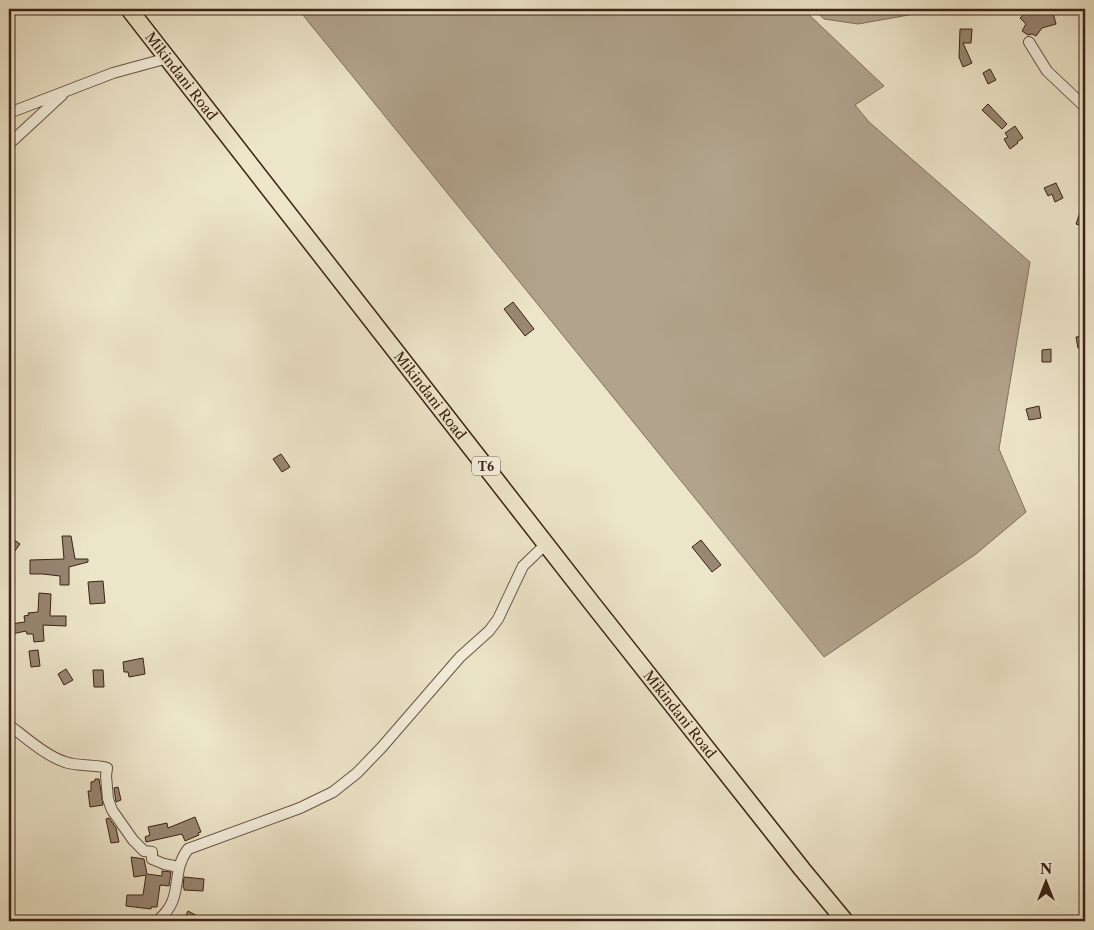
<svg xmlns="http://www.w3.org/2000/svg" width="1094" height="930" font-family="'Libre Caslon Text',serif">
<rect width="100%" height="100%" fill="#ede5c9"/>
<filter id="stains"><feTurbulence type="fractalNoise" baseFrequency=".004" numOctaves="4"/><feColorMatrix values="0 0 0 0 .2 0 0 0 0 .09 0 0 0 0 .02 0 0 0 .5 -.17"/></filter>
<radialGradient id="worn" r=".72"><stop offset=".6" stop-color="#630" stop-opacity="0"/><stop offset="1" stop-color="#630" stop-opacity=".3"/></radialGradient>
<!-- water -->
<path fill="#b1a38c" stroke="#826f5c" d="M 298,9 L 803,9 L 884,86 L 855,105 L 869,122 L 1030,262 L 999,449 L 1026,512 L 976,554 L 824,657 Z
M 813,9 L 916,9 L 909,15 L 858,24 L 824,19 Z"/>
<!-- building -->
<path fill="#988773" stroke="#3c2215" d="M 1030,9 L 1052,9 L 1056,24 L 1042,28 L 1036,36 L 1032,34 L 1028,35 L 1022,31 L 1026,24 L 1020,18 Z
M 960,29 L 972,29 L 971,43 L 963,43 L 972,63 L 963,67 L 959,57 Z
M 990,69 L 996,80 L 988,84 L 983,73 Z
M 988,104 L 1007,124 L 1002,129 L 982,110 Z
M 1015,126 L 1023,138 L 1017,142 L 1018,143 L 1010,149 L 1004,139 L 1008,137 L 1005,133 Z
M 1056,183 L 1063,198 L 1055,202 L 1052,194 L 1048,196 L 1044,188 Z
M 1084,201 L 1085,201 L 1085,227 L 1076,224 Z
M 513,302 L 534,329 L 525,336 L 504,309 Z
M 1085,336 L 1085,347 L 1078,348 L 1076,337 Z
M 1051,349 L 1051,362 L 1042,362 L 1042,350 Z
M 1039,406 L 1041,418 L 1029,420 L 1026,409 Z
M 281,454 L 290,467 L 282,472 L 273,459 Z
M 9,536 L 20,544 L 9,559 Z
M 62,536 L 71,536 L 75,559 L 88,559 L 88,562 L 69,567 L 69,585 L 60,585 L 60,576 L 43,574 L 30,574 L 30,560 L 64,559 Z
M 701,540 L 721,565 L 712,572 L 692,547 Z
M 103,581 L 105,603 L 90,604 L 88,582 Z
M 39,593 L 51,594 L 50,616 L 66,616 L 66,626 L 43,625 L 44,641 L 34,642 L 33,634 L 27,634 L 26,631 L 12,634 L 10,624 L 25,622 L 24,616 L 29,615 L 28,613 L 38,612 Z
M 38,650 L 40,666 L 31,667 L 29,651 Z
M 143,658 L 145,674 L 129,677 L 128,672 L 124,672 L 123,662 Z
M 66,669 L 73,680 L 64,685 L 58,674 Z
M 93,670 L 103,670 L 104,687 L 94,687 Z
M 95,779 L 99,779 L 103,805 L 90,807 L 88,791 L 91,791 L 91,782 L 95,781 Z
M 118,787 L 121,800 L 116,802 L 114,788 Z
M 195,817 L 201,832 L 198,833 L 199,835 L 185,841 L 182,834 L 146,842 L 145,837 L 150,835 L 148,827 L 167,823 L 168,828 Z
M 109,818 L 116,828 L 119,842 L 111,843 L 106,819 Z
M 131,857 L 144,859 L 147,874 L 162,876 L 162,871 L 171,872 L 169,886 L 160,885 L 157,907 L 151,907 L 151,909 L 126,906 L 127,895 L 143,895 L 146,875 L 134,877 Z
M 184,877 L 204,879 L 203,891 L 184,890 L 184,888 L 183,887 Z
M 188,911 L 207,921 L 188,921 L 184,919 Z"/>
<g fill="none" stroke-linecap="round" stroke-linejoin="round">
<!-- minor casing -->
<g stroke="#685342" stroke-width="12">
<path id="minor" d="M 1029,42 L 1047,71 L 1085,107
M 9,113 L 113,73 L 168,58
M 9,144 L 62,95
M 9,725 C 25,737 46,756 65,762 C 75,766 100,765 107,768 L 106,776 L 108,799 L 112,810 L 133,840 L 144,851 L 152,852 L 152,859 L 164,864 L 179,867
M 157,921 C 186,898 169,874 188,849 L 300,808 L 333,792 L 357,773 L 382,747 L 460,657 L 489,631 L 498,619 L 523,566 L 546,544"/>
</g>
<!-- trunk casing -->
<g stroke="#3c2215" stroke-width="19">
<g id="trunk">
<path id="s1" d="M 129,9 L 591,602 L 802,869 L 845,921"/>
</g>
</g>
<!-- minor -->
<use href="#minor" stroke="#f3eedc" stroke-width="10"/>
<!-- trunk -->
<use href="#trunk" stroke="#ede5c9" stroke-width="16"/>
</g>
<g text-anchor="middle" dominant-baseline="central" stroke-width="4" stroke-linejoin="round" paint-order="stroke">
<!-- shield labels -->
<rect fill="#f3eedc" stroke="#735f51" stroke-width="1" x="472" y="456.5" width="28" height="19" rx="4"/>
<g font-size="12" font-weight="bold" fill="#3c2215">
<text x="486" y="466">T6</text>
</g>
<!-- street labels -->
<g font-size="14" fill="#3c2215" stroke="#f3eedc">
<text stroke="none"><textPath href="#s1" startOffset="85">Mikindani Road</textPath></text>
<text stroke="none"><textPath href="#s1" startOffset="490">Mikindani Road</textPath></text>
<text stroke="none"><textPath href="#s1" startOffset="895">Mikindani Road</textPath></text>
</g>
</g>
<!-- margin -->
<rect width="1094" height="930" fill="none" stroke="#ede5c9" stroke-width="30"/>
<rect x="10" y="10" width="1074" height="910" fill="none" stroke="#3c2215" stroke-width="2.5"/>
<rect x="15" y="15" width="1064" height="900" fill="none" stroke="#3c2215"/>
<!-- north arrow -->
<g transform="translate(1046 882)" stroke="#f3eedc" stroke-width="4" paint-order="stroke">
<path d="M0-4L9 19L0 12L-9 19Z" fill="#3c2215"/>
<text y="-8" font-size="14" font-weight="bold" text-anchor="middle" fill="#3c2215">N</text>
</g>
<rect width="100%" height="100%" filter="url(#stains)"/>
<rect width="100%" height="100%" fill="url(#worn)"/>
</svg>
